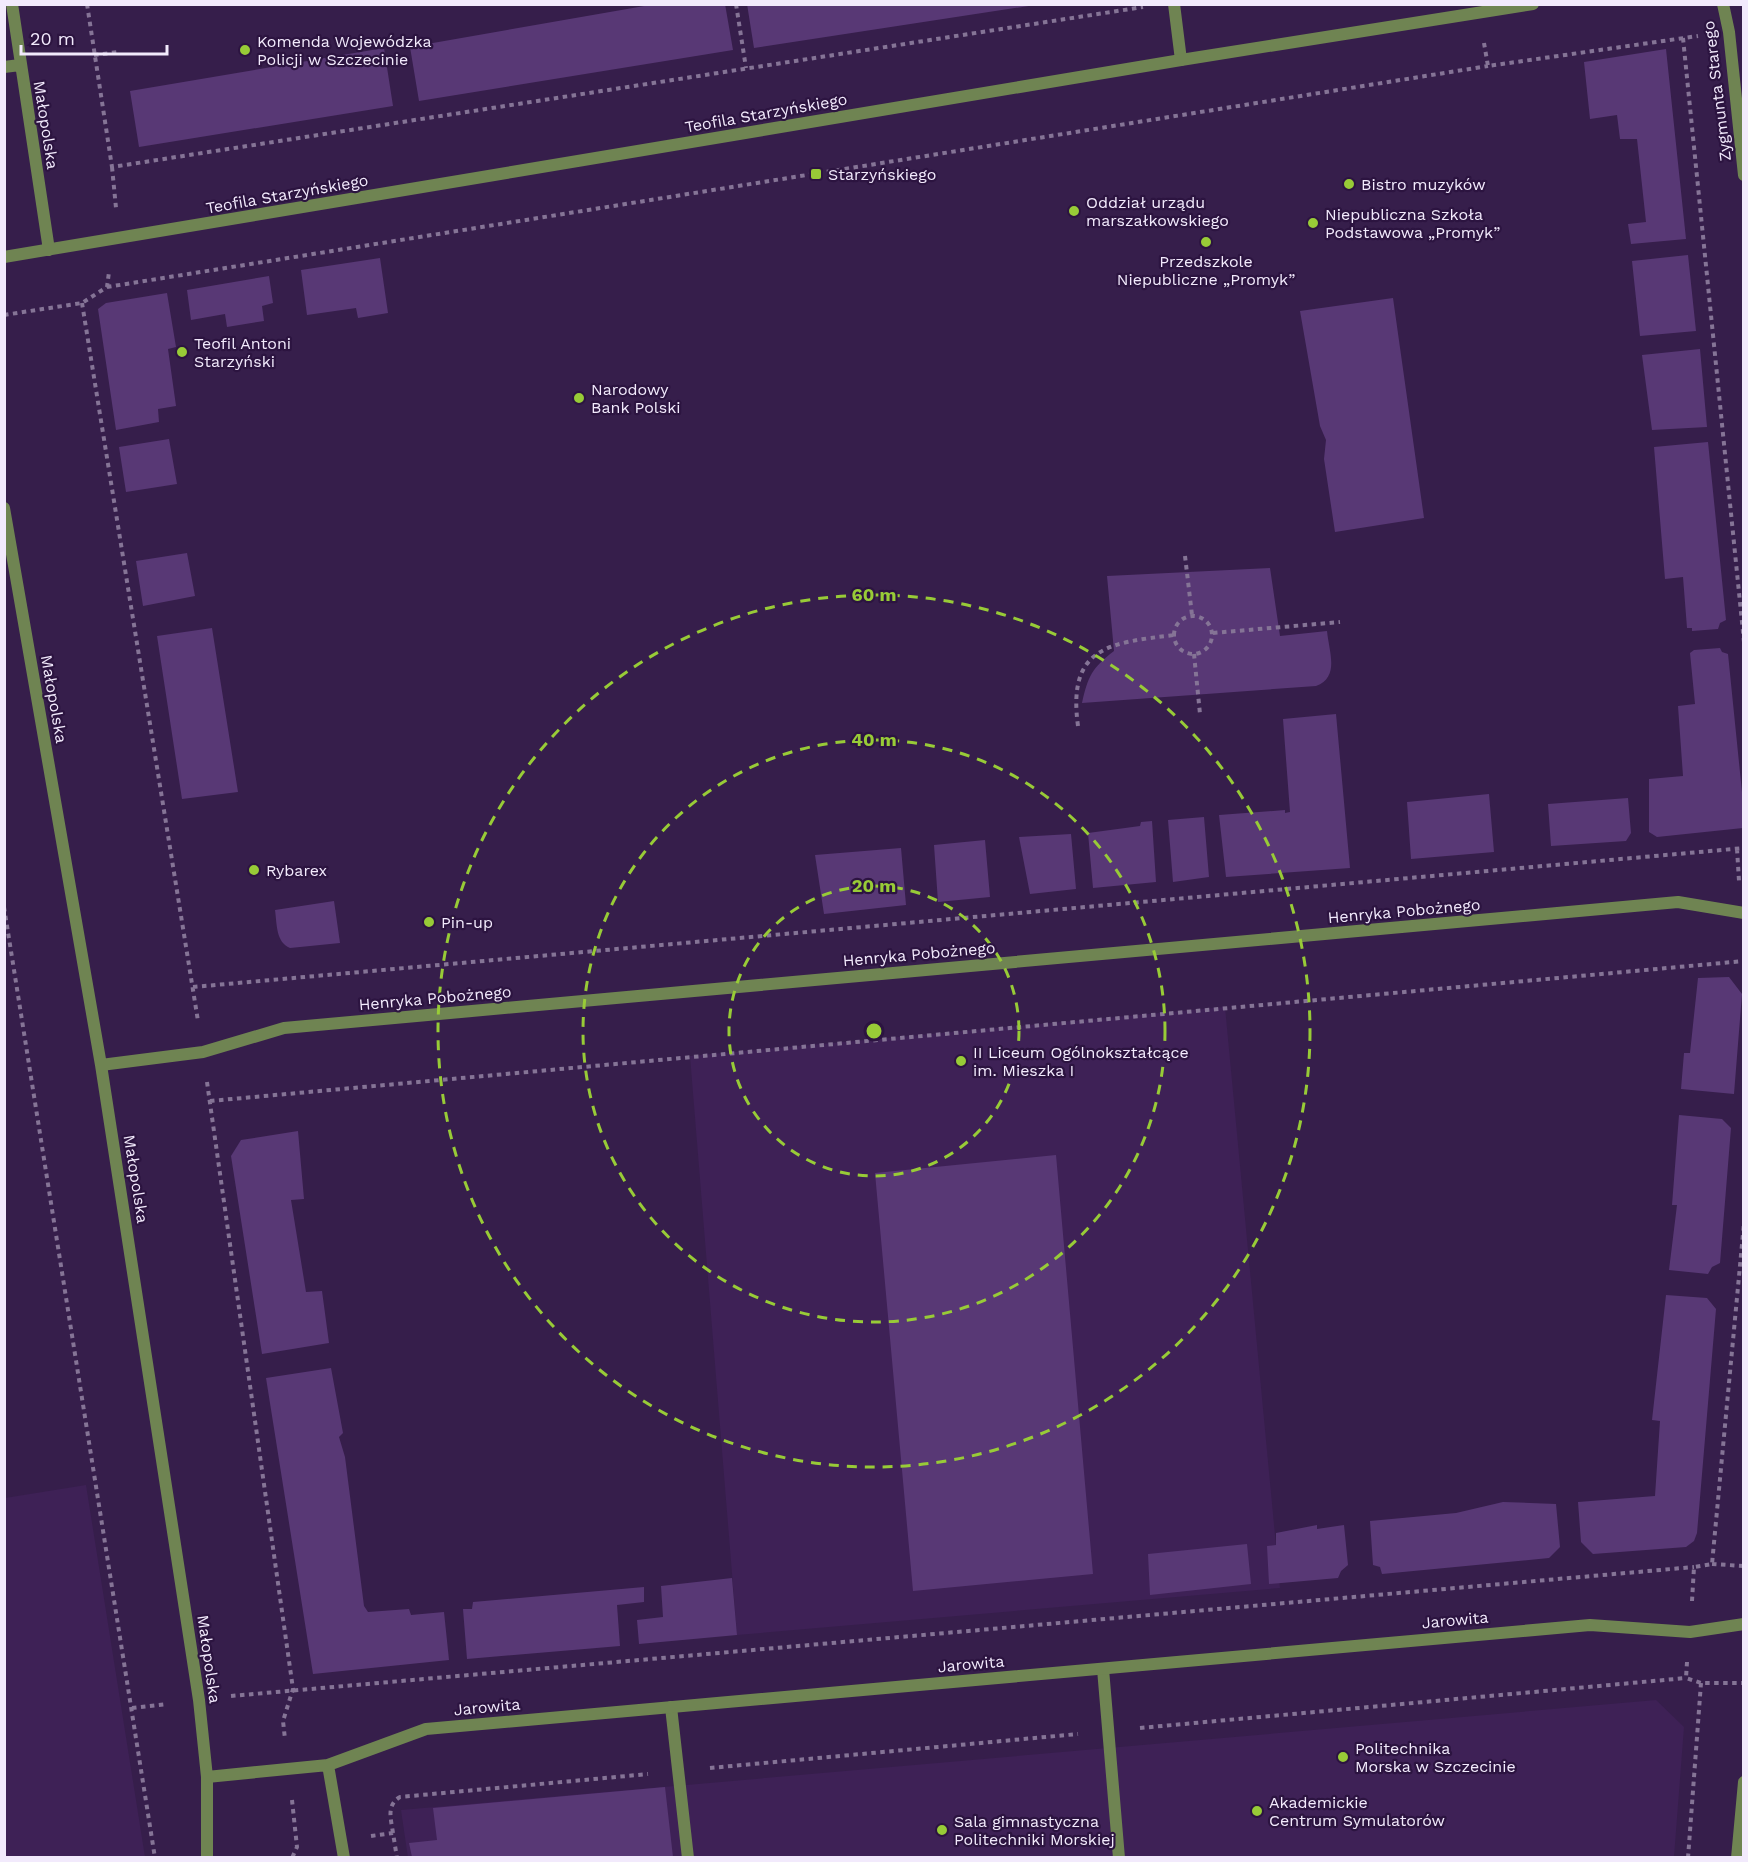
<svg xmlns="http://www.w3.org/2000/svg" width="1748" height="1862" font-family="'Work Sans',sans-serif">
<rect width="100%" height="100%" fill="#361e4b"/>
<!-- built -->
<path fill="#3e2156" d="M 1225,1007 L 1280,1588 L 737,1635 L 690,1056 Z
M 86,1485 L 145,1857 L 5,1857 L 5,1498 Z
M 1656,1700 L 1684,1727 L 1674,1857 L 408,1858 L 401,1810 Z"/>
<!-- green -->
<path fill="#583875" d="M 725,4 L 733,50 L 419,101 L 410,47 L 650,5 Z
M 747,4 L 1035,4 L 1035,5 L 754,48 Z
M 384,48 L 393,106 L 139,147 L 130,91 Z
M 1666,49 L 1686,239 L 1631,244 L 1628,224 L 1646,222 L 1637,139 L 1620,139 L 1617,115 L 1590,119 L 1584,62 Z
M 1688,255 L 1696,331 L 1640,336 L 1632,261 Z
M 380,258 L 388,313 L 358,318 L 356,308 L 307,315 L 301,270 Z
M 269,276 L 273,303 L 262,306 L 264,321 L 227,327 L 225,314 L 191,320 L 187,290 Z
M 167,293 L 176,347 L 168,349 L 176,406 L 158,409 L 159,422 L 116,430 L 98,309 L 106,303 Z
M 1393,298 L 1424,518 L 1335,532 L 1324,459 L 1326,440 L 1320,426 L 1300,311 Z
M 1700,349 L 1707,427 L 1652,430 L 1642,355 Z
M 169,439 L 177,484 L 126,492 L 119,447 Z
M 1708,442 L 1726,620 L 1720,623 L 1718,629 L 1692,631 L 1692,628 L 1687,628 L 1683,577 L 1665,579 L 1654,447 Z
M 187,553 L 195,596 L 143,606 L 136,561 Z
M 1270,568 L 1280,636 L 1327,631 C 1329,652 1340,677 1316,686 L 1082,703 C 1088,676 1092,668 1114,651 L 1107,576 Z
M 212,628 L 238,792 L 182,799 L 157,636 Z
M 1720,648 L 1722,652 L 1728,654 L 1743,802 L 1743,828 L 1657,837 L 1649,832 L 1649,779 L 1683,776 L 1678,706 L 1695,704 L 1690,653 L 1694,650 Z
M 1336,714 L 1350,868 L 1226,877 L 1219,815 L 1285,810 L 1285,813 L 1290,812 L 1283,719 Z
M 1489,794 L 1494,852 L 1411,859 L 1407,802 Z
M 1628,798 L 1631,833 L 1626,841 L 1551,846 L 1548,804 Z
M 1204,817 L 1209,877 L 1173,882 L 1168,820 Z
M 1152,821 L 1156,882 L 1093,888 L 1088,833 L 1140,826 L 1141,822 Z
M 1071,834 L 1076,889 L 1030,894 L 1019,837 Z
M 985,840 L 990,897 L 938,902 L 934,845 Z
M 901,848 L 906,905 L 824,914 L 815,855 Z
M 334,901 L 340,943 L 290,948 C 276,942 277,925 275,910 Z
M 1729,977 L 1742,994 L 1734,1094 L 1681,1089 L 1684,1053 L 1690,1053 L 1698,978 Z
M 1679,1115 L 1722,1119 L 1731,1128 L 1720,1263 L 1712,1267 L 1708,1274 L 1669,1270 L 1677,1205 L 1672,1205 Z
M 298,1131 L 304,1199 L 291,1200 L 306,1292 L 322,1291 L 329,1343 L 262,1354 L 231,1156 L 241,1140 Z
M 1056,1155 L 1093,1574 L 913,1591 L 875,1173 Z
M 1666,1295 L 1707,1298 L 1716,1309 L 1697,1533 L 1694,1541 L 1686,1547 L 1593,1554 L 1581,1542 L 1578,1502 L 1655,1496 L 1660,1421 L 1652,1420 Z
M 331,1368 L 343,1433 L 339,1437 L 345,1457 L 364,1606 L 368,1612 L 409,1609 L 411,1615 L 444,1612 L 449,1660 L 313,1674 L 266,1378 Z
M 1503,1502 L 1556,1504 L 1560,1547 L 1549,1558 L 1382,1574 L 1380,1567 L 1373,1565 L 1370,1521 L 1456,1513 Z
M 1317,1525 L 1317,1529 L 1344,1525 L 1348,1565 L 1341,1571 L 1338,1578 L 1269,1584 L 1267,1546 L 1276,1545 L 1276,1533 Z
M 1247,1544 L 1251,1584 L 1150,1595 L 1148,1554 Z
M 732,1578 L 737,1635 L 639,1644 L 637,1620 L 663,1617 L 661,1586 Z
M 644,1587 L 644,1602 L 617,1605 L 620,1646 L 467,1659 L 463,1609 L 472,1609 L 473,1602 Z
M 665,1787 L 673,1857 L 412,1857 L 409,1843 L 437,1840 L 433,1808 Z"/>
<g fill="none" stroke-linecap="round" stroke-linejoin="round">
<!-- path -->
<path stroke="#857496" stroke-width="4" stroke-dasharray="4.5 4.5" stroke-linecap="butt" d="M 87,4 L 112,167 L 1143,7
M 736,4 L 746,68
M 1683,38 L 1744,642
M 1484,43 L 1488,66 L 1698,36
M 94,55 L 119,52
M 112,167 L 116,208
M 107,287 L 1488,66
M 82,303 L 198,1021
M 4,315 L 82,303 L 107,287 L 109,272
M 1185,556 L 1192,615
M1174 635a19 19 0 1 1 38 0a19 19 0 1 1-38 0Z
M 1213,633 L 1340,622
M 1194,654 L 1200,714
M 1078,726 C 1067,646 1110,643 1174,635
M 1737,849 L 1739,881
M 4,907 L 155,1858
M 193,987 L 1744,848
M 207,1082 L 293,1689 L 283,1721 L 285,1739
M 210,1101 L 1744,961
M 1712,1564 L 1744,1566
M 1692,1601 L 1694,1567 L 1712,1564 L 1744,1223
M 1687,1662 L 1686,1678 L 1701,1683 L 1744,1683
M 231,1696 L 1694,1567
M 132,1708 L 167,1704
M 1140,1728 L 1686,1678
M 710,1768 L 1078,1734
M 292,1800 L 297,1847 L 292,1858
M 393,1833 C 391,1819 386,1805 400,1797 L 648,1774
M 371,1836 L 393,1833 L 397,1858
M 1688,1858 L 1701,1683"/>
<!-- lane -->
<path stroke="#6f8452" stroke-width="12" d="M 1174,4 L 1181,60
M 1103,1669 L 1119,1858
M 671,1707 L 688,1858"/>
<!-- street -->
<path stroke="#6f8452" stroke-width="12" d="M 12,4 L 49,250
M 1723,4 L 1729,32 L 1744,175
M 4,67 L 20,65
M 4,257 L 1181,60 L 1533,4
M 4,508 L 101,1065 L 199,1700 L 207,1777 L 207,1858
M 101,1065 L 203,1052 L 284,1028 L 1678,902 L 1744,913
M 328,1765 L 344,1858
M 207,1777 L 328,1765 L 426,1729 L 1590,1625 L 1690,1632 L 1744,1624
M 1737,1858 L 1744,1782"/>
</g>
<!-- distance rings -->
<g fill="none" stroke="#98cb37" stroke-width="3" stroke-dasharray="10 8">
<circle cx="874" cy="1031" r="145"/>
<circle cx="874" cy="1031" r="291"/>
<circle cx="874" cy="1031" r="436"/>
</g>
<!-- markers -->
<g fill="#98cb37" stroke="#2c1440" stroke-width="2">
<circle cx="245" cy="50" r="6"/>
<rect x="810" y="168" width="12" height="12" rx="3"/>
<circle cx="1349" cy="184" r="6"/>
<circle cx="1074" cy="211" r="6"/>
<circle cx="1313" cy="223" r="6"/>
<circle cx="1206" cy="242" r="6"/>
<circle cx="182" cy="352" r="6"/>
<circle cx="579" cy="398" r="6"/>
<circle cx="254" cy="870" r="6"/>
<circle cx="429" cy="922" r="6"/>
<circle cx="961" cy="1061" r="6"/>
<circle cx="1343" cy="1757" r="6"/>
<circle cx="1257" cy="1811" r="6"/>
<circle cx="942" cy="1830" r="6"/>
</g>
<g text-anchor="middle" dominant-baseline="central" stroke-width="4.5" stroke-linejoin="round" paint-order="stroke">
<!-- poi labels -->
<g font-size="16" fill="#f2eafc" stroke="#2c1440" text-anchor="start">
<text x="257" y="41">Komenda Wojewódzka<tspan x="257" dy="18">Policji w Szczecinie</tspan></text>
<text x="828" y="174">Starzyńskiego</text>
<text x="1361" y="184">Bistro muzyków</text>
<text x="1086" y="202">Oddział urządu<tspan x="1086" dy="18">marszałkowskiego</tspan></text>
<text x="1325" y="214">Niepubliczna Szkoła<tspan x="1325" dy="18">Podstawowa „Promyk”</tspan></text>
<text x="1206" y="261" text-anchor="middle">Przedszkole<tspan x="1206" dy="18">Niepubliczne „Promyk”</tspan></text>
<text x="194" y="343">Teofil Antoni<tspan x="194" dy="18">Starzyński</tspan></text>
<text x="591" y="389">Narodowy<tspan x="591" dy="18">Bank Polski</tspan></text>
<text x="266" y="870">Rybarex</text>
<text x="441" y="922">Pin-up</text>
<text x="973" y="1052">II Liceum Ogólnokształcące<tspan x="973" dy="18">im. Mieszka I</tspan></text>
<text x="1355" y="1748">Politechnika<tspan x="1355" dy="18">Morska w Szczecinie</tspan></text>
<text x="1269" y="1802">Akademickie<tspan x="1269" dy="18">Centrum Symulatorów</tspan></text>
<text x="954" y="1821">Sala gimnastyczna<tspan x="954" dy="18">Politechniki Morskiej</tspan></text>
</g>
<!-- street labels -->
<g font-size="16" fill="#f2eafc" stroke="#2c1440">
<text transform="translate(1717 91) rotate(-97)">Zygmunta Starego</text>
<text transform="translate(766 113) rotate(-10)">Teofila Starzyńskiego</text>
<text transform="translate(46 125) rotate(81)">Małopolska</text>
<text transform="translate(287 194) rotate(-10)">Teofila Starzyńskiego</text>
<text transform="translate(54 699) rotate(80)">Małopolska</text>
<text transform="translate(1404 911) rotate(-5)">Henryka Pobożnego</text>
<text transform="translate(919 954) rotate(-5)">Henryka Pobożnego</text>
<text transform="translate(435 998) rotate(-5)">Henryka Pobożnego</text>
<text transform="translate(136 1179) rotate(81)">Małopolska</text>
<text transform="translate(1455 1620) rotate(-5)">Jarowita</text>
<text transform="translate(209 1659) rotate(82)">Małopolska</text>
<text transform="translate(971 1664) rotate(-5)">Jarowita</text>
<text transform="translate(487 1707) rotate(-5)">Jarowita</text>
</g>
</g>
<circle cx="874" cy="1031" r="9" fill="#98cb37" stroke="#2c1440" stroke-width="3"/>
<g font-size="18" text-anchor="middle" font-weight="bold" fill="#98cb37" stroke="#2c1440" stroke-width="4.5" stroke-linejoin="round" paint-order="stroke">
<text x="874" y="601">60 m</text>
<text x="874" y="746">40 m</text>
<text x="874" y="892">20 m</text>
</g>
<!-- border -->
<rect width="1748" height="1862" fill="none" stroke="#f2eafc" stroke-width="12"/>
<!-- scale -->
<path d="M21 45v9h146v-9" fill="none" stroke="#f2eafc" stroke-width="3"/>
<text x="30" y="45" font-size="18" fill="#f2eafc" stroke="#2c1440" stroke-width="4.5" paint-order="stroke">20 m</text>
</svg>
